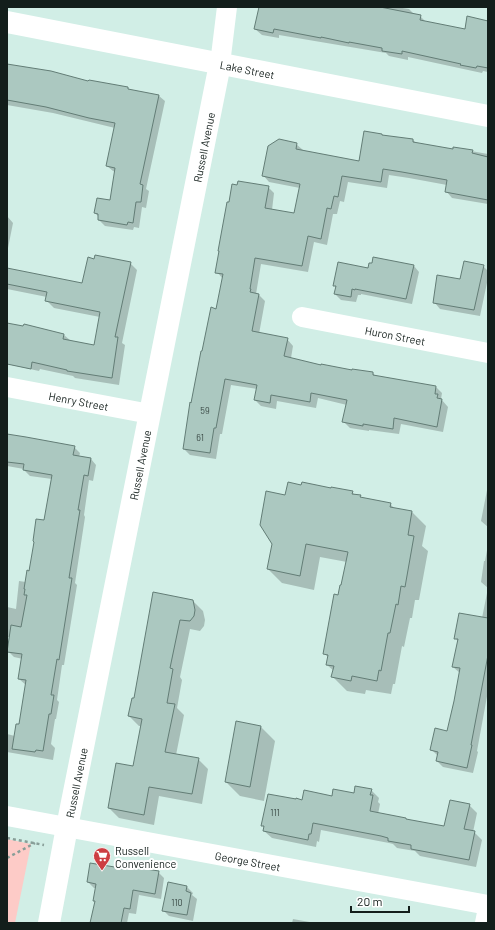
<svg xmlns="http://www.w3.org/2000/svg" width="495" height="930" font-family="Barlow,sans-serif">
<rect width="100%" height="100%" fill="#d1eee6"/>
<!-- green -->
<path fill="#fdcbc7" d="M 7,839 L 31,844 L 15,923 L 7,923 Z"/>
<!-- shadow -->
<path fill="#0003" d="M 260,7 L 396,7 L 409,9 L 415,15 L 420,16 L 427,23 L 466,30 L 488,22 L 488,72 L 483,71 L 482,73 L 408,57 L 408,60 L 389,56 L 386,53 L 279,35 L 279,38 L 262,35 L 255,29 Z
M 7,65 L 89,82 L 128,88 L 129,90 L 159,96 L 165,101 L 146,189 L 149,191 L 146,208 L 142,207 L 139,228 L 134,227 L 133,230 L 105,226 L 99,220 L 99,217 L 95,213 L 111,202 L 116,172 L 113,171 L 107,166 L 115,128 L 53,113 L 7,105 Z
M 413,140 L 417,144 L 454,150 L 454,148 L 488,154 L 488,204 L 452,198 L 446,191 L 447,185 L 409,178 L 389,175 L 387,188 L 348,182 L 344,202 L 340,201 L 337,214 L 333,214 L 327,245 L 314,242 L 308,272 L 261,264 L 256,294 L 259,295 L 265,301 L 259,334 L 287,339 L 293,346 L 291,358 L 322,366 L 353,371 L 373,373 L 376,377 L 436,387 L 442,393 L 441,399 L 448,407 L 443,432 L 401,424 L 399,434 L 369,430 L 369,431 L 350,428 L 344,422 L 347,405 L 318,398 L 316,408 L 277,401 L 276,409 L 261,406 L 255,400 L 257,389 L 231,385 L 222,434 L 220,434 L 216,459 L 190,455 L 184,449 L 203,352 L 217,310 L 223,279 L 217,272 L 268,187 L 274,193 L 272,210 L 295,214 L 300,188 L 269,182 L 263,175 L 296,144 L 303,150 L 303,151 L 360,162 Z
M 7,216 L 13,223 L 7,253 Z
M 95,260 L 130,263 L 137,270 L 122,343 L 125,345 L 119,385 L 75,378 L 73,376 L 40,369 L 39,371 L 7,364 L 7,324 L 64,335 L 71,341 L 95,346 L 100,317 L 54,308 L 46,300 L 47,297 L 7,289 L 7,269 L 83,285 Z
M 414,266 L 419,272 L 412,304 L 361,294 L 361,295 L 358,295 L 356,302 L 341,300 L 335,294 L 336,288 L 335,286 L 369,269 Z
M 483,266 L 488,271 L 488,278 L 480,316 L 440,309 L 435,303 L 461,281 Z
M 7,435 L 74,447 L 80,453 L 79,457 L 91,459 L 96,465 L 93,481 L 89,480 L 84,515 L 85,517 L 75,583 L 77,585 L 64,665 L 62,665 L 57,700 L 59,702 L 56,719 L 55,719 L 51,744 L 55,748 L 53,760 L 7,752 L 7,734 L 15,736 L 20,726 L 26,685 L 19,679 L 23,659 L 14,657 L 8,651 L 11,637 L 7,637 L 7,607 L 16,609 L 19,581 L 26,582 L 30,572 L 45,522 L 52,479 L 30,476 L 24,470 L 24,469 L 7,466 Z
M 488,485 L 488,527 L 481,521 Z
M 352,492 L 356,496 L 360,496 L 363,499 L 390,504 L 394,508 L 412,512 L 426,526 L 422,546 L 428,551 L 419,600 L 415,600 L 412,618 L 410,618 L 404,647 L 402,646 L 395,684 L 393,684 L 391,694 L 366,690 L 365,694 L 347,691 L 333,677 L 334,671 L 327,665 L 329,658 L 324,653 L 347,562 L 320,557 L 314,590 L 282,583 L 268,569 L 286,496 Z
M 488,545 L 488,691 L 477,751 L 478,752 L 473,773 L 443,767 L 437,761 L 438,756 L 431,749 L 448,732 L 460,673 L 453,667 L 458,641 L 455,638 L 482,618 L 488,588 L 481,582 L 484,561 L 485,561 Z
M 154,594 L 193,601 L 203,611 L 205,620 L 204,626 L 200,631 L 190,629 L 180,677 L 182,680 L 177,708 L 184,715 L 176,755 L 198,759 L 208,769 L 202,804 L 159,796 L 154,825 L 119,818 L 109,808 L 134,767 L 141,726 L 139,726 L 129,716 L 135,699 Z
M 237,722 L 261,727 L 275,741 L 264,801 L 240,796 L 226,782 Z
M 371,790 L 379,798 L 378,802 L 380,804 L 378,814 L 406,819 L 408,821 L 445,827 L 469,805 L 477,813 L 473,832 L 474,832 L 482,840 L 476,867 L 420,856 L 415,851 L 397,848 L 393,844 L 389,843 L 321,830 L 319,842 L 317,841 L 316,847 L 272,838 L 264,831 L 265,828 L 262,825 L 303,801 L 355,794 Z
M 128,870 L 158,872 L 164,878 L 161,899 L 139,895 L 136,914 L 129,913 L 127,923 L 91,923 L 96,902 L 94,900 L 96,888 L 94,888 L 88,882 Z
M 169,883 L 187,887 L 193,893 L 192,895 L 197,899 L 193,921 L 169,916 L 163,910 Z
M 293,919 L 315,923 L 292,923 Z"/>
<!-- building -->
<path fill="#abc8c0" stroke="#637d76" d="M 259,7 L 380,7 L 421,15 L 420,20 L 465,29 L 467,16 L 488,21 L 488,68 L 477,66 L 476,68 L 460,65 L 461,64 L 402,51 L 402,54 L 382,51 L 382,48 L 349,42 L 349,43 L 321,37 L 321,38 L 274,29 L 273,33 L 254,29 Z
M 7,64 L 51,71 L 88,81 L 89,80 L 128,87 L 128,89 L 159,95 L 140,184 L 143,185 L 141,202 L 136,202 L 133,223 L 128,222 L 127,225 L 98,220 L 98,214 L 94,213 L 97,198 L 110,200 L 115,168 L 106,166 L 115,123 L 89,118 L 46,107 L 7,100 Z
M 364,131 L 382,134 L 382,135 L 413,139 L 413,142 L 453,149 L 453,147 L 473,150 L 472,153 L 488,157 L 488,200 L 445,192 L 447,180 L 402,172 L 383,169 L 381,182 L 342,176 L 338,197 L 334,196 L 331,209 L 327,208 L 321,239 L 308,236 L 302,266 L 255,258 L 250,289 L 251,289 L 250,292 L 259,294 L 252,331 L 288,338 L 284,356 L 321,365 L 321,364 L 352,370 L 352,369 L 373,372 L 373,375 L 436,386 L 435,394 L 438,394 L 437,398 L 442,399 L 437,427 L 394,418 L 393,429 L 363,424 L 363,426 L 342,422 L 347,400 L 311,393 L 310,402 L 271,395 L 270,403 L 254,400 L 257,385 L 225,379 L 216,428 L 214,428 L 210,453 L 183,449 L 190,402 L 191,403 L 201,351 L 202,351 L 211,307 L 216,309 L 223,274 L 215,273 L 219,251 L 218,251 L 227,202 L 229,202 L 232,184 L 237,185 L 238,181 L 269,186 L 265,208 L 294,213 L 300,184 L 262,176 L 268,146 L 279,139 L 297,143 L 296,149 L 359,161 Z
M 95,255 L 131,262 L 115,337 L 118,337 L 112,378 L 67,371 L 67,370 L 32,362 L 31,369 L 7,364 L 7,323 L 23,326 L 24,324 L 64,334 L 63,339 L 94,345 L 100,312 L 45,301 L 47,292 L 7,284 L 7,268 L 82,283 L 88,257 L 94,259 Z
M 373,257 L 414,265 L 406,299 L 355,289 L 355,290 L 352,289 L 351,297 L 334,294 L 336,286 L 333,286 L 338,262 L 368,268 L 369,263 L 372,263 Z
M 464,261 L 484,265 L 474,310 L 433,303 L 437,275 L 460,279 Z
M 7,434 L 26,437 L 75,446 L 73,455 L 91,458 L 88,476 L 84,475 L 78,510 L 80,510 L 69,578 L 72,578 L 59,660 L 57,659 L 51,695 L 54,695 L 51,714 L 49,714 L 43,751 L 36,750 L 35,752 L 12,749 L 16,724 L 19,724 L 26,680 L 18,679 L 22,654 L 7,652 L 11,625 L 21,627 L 27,595 L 24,595 L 25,589 L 24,589 L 27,570 L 29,571 L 34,542 L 33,541 L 36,519 L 44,520 L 52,475 L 23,470 L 24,464 L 7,462 Z
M 288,482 L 301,485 L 302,482 L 331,488 L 331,487 L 353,491 L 352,494 L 361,495 L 360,497 L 391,503 L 390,507 L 412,511 L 408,535 L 414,536 L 405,587 L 401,586 L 398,605 L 396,604 L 390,633 L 388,633 L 381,671 L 379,670 L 377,681 L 352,676 L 351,681 L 331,677 L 334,666 L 326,665 L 328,655 L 323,654 L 334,594 L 338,595 L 340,585 L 341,585 L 348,552 L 306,544 L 300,576 L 267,569 L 272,544 L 260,525 L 266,491 L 285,495 Z
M 153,592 L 193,600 L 195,610 L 194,616 L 190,621 L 180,620 L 170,668 L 173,669 L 167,703 L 175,704 L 165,752 L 199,758 L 192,794 L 149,787 L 144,815 L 108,808 L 116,763 L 133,766 L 142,719 L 128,716 L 132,698 L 134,698 Z
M 459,613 L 488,618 L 488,655 L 471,745 L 472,745 L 467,768 L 436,761 L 438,752 L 430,750 L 435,728 L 447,731 L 454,701 L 460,668 L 452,667 L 458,639 L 454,639 Z
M 236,721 L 261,726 L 250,787 L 225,782 Z
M 355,786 L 372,789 L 370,795 L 373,795 L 370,811 L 406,818 L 406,819 L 444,826 L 450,800 L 470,804 L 464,829 L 475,831 L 469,860 L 411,849 L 411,845 L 388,841 L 388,838 L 381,836 L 313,823 L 311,834 L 309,834 L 308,840 L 263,831 L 264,826 L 261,826 L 268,794 L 296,799 L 296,798 L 302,800 L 304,790 L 332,796 L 333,789 L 354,793 Z
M 90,863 L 127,869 L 127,866 L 159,871 L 155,894 L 133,890 L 130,909 L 124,908 L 121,923 L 90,923 L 95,901 L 93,901 L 96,884 L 87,882 Z
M 168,882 L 187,886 L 186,891 L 191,893 L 187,915 L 162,911 Z"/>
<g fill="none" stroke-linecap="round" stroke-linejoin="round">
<!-- path -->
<path stroke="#889e98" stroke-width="2.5" stroke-dasharray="3 3" stroke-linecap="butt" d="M 7,838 L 44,845
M 7,858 L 35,843"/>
<!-- street -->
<g stroke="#fff" stroke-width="20">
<path d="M 220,64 L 227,7"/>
<path id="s1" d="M 302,317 L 488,353"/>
<path id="s2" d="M 7,387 L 150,414"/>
<path id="s3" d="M 7,816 L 488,905"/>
<path d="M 485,923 L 488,908"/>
</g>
<!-- secondary -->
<g stroke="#fff" stroke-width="22">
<path id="s4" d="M 7,22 L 488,116"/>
<path id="s5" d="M 49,923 L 67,827 L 220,64"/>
</g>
</g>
<!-- icons -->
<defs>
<g id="supermarket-pin" transform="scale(0.9)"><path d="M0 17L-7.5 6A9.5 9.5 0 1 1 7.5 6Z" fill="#cd3e42" stroke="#fff"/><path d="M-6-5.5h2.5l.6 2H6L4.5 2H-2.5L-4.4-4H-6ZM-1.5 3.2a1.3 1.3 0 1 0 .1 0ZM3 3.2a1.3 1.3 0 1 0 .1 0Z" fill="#fff"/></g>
</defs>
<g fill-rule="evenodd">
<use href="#supermarket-pin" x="102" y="856"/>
</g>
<g text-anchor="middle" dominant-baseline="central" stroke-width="4" stroke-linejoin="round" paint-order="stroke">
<!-- number labels -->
<g font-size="9" fill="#394844">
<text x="205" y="410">59</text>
<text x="200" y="437">61</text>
<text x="275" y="812">111</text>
<text x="177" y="902">110</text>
</g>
<!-- street labels -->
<g font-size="11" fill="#131e1b" stroke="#fff">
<text stroke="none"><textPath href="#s4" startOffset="245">Lake Street</textPath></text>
<text stroke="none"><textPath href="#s5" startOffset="791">Russell Avenue</textPath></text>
<text stroke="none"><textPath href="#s1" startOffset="95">Huron Street</textPath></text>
<text stroke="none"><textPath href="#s2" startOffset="73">Henry Street</textPath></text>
<text stroke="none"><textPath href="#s5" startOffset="467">Russell Avenue</textPath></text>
<text stroke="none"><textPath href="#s5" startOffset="143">Russell Avenue</textPath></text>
<text stroke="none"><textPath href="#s3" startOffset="245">George Street</textPath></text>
</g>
<!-- poi labels -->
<g font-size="11" fill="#131e1b" stroke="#fff" text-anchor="start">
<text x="115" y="850">Russell<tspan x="115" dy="13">Convenience</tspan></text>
</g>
</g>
<!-- border -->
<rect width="495" height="930" fill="none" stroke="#131e1b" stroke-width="16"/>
<!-- scale -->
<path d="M351 906v6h58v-6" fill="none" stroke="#131e1b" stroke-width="2"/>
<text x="357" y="906" font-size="12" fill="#131e1b" stroke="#ffffff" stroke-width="3" paint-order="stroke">20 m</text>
</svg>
